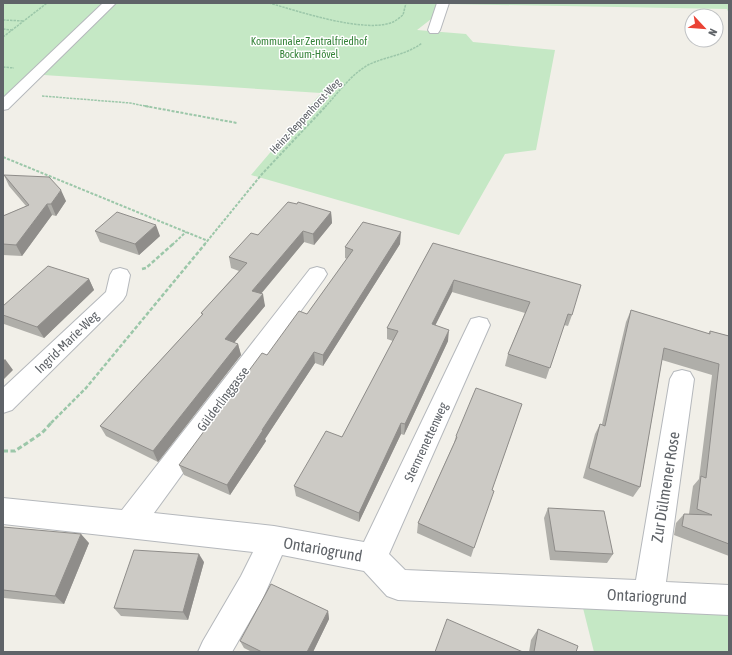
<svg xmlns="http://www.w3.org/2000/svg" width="732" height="655" font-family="'Asap Condensed',sans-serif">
<rect width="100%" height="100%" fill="#f1efe8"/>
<!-- green -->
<path fill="#c5e8c5" d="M 3,3 L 439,3 L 435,16 L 417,30 L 466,34 L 473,42 L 555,50 L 536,150 L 505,154 L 459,235 L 251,175 L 321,93 L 28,74 L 3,99 Z
M 447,3 L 729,3 L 729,14 L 727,9 L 447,4 Z
M 582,604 L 729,615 L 729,652 L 594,652 Z"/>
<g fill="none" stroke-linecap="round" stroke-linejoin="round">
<!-- minor casing -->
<g stroke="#b5b8bc" stroke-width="2">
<path id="minor" d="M 103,3 L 116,3 L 8,109 L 3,110 L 3,98 Z
M 437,3 L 449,3 L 440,30 L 438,33 L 430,33 L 428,30 Z
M 317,267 L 324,269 L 327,274 L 324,279 L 154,513 L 274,526 L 364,542 L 468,325 L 471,319 L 479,317 L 487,319 L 490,325 L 389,554 L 405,570 L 636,580 L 670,379 L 674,372 L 682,370 L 690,372 L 694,379 L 666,582 L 729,585 L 729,615 L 398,600 L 387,596 L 364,571 L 282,555 L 263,598 L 232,652 L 198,652 L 203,641 L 241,576 L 253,552 L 3,524 L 3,498 L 122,510 L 310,269 Z
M 120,268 L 127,270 L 130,275 L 126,295 L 123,300 L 12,410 L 3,413 L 3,388 L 106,292 L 110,275 L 113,270 Z"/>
</g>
<!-- path-far3 -->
<path stroke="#9cc7a9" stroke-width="1.5" stroke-dasharray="2.5 1" stroke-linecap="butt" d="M 269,3 C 298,11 365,34 393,22 C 396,21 400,17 403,15 L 406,3
M 3,20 L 24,21
M 3,29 L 12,30
M 3,37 L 47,3
M 3,67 L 14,68
M 42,96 L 130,103 L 150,107
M 325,107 C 339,92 352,73 370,64 C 388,56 406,55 422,43"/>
<!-- path-far2 -->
<path stroke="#9cc7a9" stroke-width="2" stroke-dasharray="3 1.5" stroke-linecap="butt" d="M 145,106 L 237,123
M 3,157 L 208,241
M 172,245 L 186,232
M 204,245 L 262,174 L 326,106"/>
<!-- path-far1 -->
<path stroke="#9cc7a9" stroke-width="2.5" stroke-dasharray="4 2" stroke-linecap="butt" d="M 142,269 L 146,268 L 173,244
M 51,423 L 86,388 L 205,244"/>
<!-- path -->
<path stroke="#9cc7a9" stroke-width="3" stroke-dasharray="5 2.5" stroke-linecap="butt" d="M 3,451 L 15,451 L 42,433 L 52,422"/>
<!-- minor -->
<use href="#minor" fill="#fff" fill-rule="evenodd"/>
</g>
<!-- wall -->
<path fill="#afaea9" d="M 4,175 L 66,201 L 56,216 L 52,215 L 22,256 L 3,255 L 3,216 L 26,206 L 9,186 Z
M 297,204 L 331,212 L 332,223 L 314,245 L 304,242 L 261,294 L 265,306 L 234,343 L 238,344 L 241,355 L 158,462 L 106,436 L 100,426 L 202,315 L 201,313 L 239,271 L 231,268 L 229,257 Z
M 95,231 L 160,236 L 139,255 L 100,242 Z
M 433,243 L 572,315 L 568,326 L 564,325 L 546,379 L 505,366 L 508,354 L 525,313 L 452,292 L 435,325 L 448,341 L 404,435 L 401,434 L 359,522 L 296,496 L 294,486 L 342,437 L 393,341 L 387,339 L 387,328 Z
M 400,244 L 323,366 L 315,363 L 265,439 L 266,441 L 230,495 L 184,475 L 179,465 L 267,355 L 307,314 L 347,259 L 345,258 L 345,247 Z
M 89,279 L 94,290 L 44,338 L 4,324 L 3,323 L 3,306 Z
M 631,310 L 708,334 L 710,331 L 729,336 L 729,556 L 674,535 L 676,523 L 684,514 L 689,514 L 693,486 L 699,479 L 712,375 L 662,360 L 640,487 L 633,497 L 583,478 L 595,434 L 600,424 L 602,424 L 626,322 Z
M 522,404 L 492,490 L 471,557 L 417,533 L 418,523 L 454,443 L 456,436 Z
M 548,508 L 613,554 L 607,563 L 550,560 L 544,518 Z
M 3,527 L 89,543 L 64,604 L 4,598 L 3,597 Z
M 204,562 L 188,620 L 121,616 L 114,608 Z
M 328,611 L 329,619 L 313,652 L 252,652 L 244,648 L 240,641 Z
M 538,629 L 576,652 L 529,652 L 531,640 Z"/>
<!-- shaded-wall -->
<path fill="#8f8d8a" d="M 61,190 L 66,201 L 56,216 L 51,204 Z
M 47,204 L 52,215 L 22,256 L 16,245 Z
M 331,212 L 332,223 L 314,245 L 313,234 Z
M 156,225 L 160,236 L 139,255 L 135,244 Z
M 303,231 L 304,242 L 254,302 L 252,291 Z
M 401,232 L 400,244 L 323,366 L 323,355 Z
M 89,279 L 94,290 L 44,338 L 37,327 Z
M 454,280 L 452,292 L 430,336 L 432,324 Z
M 263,294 L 265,306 L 228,350 L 225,339 Z
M 449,330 L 448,341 L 404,435 L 405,424 Z
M 238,344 L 241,355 L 158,462 L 153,451 Z
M 314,352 L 315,363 L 265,439 L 266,441 L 230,495 L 227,485 L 262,430 Z
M 5,359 L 13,370 L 3,380 L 3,361 Z
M 401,423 L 401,434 L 359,522 L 359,513 Z
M 81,534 L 89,543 L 64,604 L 55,596 Z
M 199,554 L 204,562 L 188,620 L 183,612 Z
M 328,611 L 329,619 L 313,652 L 307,652 Z"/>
<!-- building -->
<path fill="#cccac5" stroke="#8f8d8a" d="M 4,175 L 49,177 L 61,190 L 51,204 L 47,204 L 16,245 L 3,244 L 3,216 L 29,205 Z
M 288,202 L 297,204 L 298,202 L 331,212 L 313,234 L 303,231 L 252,291 L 263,294 L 225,339 L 238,344 L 153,451 L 100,426 L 203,314 L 201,313 L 247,263 L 229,257 L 251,233 L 258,235 Z
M 117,212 L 156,225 L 135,244 L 95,231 Z
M 363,222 L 401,232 L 323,355 L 314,352 L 262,430 L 263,430 L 227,485 L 179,465 L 262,353 L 267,355 L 299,311 L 307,314 L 353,250 L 345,247 Z
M 433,243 L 581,285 L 572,315 L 568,314 L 550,368 L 508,354 L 530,302 L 454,280 L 432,324 L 449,330 L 405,424 L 401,423 L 359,513 L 294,486 L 326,431 L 342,437 L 398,331 L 387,328 Z
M 48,266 L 89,279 L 37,327 L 3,315 L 3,306 Z
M 631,310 L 710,334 L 710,331 L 729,336 L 729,544 L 682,526 L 684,514 L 712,515 L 697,509 L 701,476 L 706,478 L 719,364 L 664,348 L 640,487 L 589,468 L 600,424 L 605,426 Z
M 476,388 L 522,404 L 492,490 L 494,491 L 474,548 L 418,523 L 457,437 L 456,436 Z
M 548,508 L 604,511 L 613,554 L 555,551 Z
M 3,527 L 81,534 L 55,596 L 3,590 Z
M 134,550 L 199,554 L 183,612 L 114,608 Z
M 271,584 L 328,611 L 307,652 L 262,652 L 240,641 Z
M 447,619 L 523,652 L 435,652 Z
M 538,629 L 578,646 L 576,652 L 534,652 Z"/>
<g text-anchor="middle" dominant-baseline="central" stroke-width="3" stroke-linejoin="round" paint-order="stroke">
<!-- far-park labels -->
<g font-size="11" fill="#348238" stroke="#fff">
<text x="309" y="41">Kommunaler Zentralfriedhof<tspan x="309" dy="13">Bockum-Hövel</tspan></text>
</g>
<!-- far-street labels -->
<g font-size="11" fill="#5f6368" stroke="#fff">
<text transform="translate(305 116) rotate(-47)">Heinz-Reppenhorst-Weg</text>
</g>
<!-- street labels -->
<g font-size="13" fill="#5f6368" stroke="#fff">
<text transform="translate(67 342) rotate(-44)">Ingrid-Marie-Weg</text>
<text transform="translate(223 399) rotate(-53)">Gülderlinggasse</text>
<text transform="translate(426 442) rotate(-65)">Sternrenettenweg</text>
</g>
<!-- near-street labels -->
<g font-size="16" fill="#5f6368" stroke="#fff">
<text transform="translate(665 487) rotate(-81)">Zur Dülmener Rose</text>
<text transform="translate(323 549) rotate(10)">Ontariogrund</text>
<text transform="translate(647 596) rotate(3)">Ontariogrund</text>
</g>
</g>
<!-- border -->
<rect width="732" height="655" fill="none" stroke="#5f6368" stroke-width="8"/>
<!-- north arrow -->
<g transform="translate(704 28) rotate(116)"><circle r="19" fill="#ffffff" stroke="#bfc1c3"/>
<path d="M0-3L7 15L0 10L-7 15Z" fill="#ea4335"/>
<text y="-6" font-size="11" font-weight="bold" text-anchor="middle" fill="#5f6368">N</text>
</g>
</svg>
